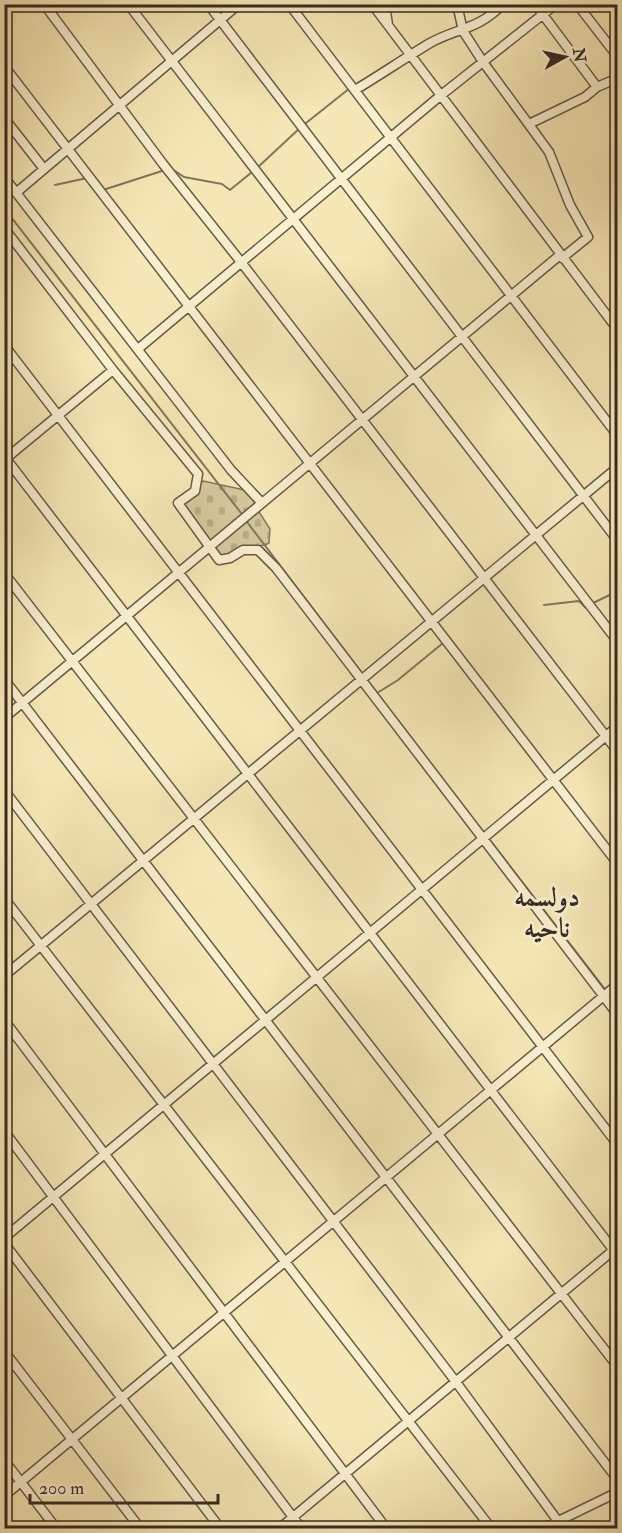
<svg xmlns="http://www.w3.org/2000/svg" width="622" height="1533" font-family="'IM FELL Double Pica',Amiri,serif">
<defs>
<pattern id="cemetery-stones" width="16" height="16" patternUnits="userSpaceOnUse" patternTransform="scale(1.5)"><rect width="16" height="16" fill="#d5c89d"/><path d="M2 7V4a2 2 0 0 1 4 0v3zM10 15v-3a2 2 0 0 1 4 0v3z" fill="#b7ac87"/></pattern>
</defs>
<rect width="100%" height="100%" fill="#f6e8b6"/>
<filter id="stains"><feTurbulence type="fractalNoise" baseFrequency=".00333" numOctaves="4"/><feColorMatrix values="0 0 0 0 .2 0 0 0 0 .09 0 0 0 0 .02 0 0 0 .5 -.17"/></filter>
<radialGradient id="worn" r=".72"><stop offset=".6" stop-color="#630" stop-opacity="0"/><stop offset="1" stop-color="#630" stop-opacity=".3"/></radialGradient>
<!-- cemetery -->
<path fill="url(#cemetery-stones)" stroke="#867960" stroke-width="1.5" d="M 203,481 L 249,491 L 259,512 L 270,529 L 269,543 C 260,548 252,546 243,548 C 234,550 229,556 219,556 L 183,503 Z"/>
<g fill="none" stroke-linecap="round" stroke-linejoin="round">
<!-- stream -->
<path stroke="#82755d" stroke-width="2" d="M 257,168 L 301,127 L 350,88
M 175,171 L 184,177 L 222,184 L 230,190 L 252,172
M 55,185 L 87,178
M 106,189 L 165,170
M 4,195 L 12,196
M 4,208 L 241,513
M 247,522 L 362,673
M 593,603 L 618,591
M 544,605 L 579,601 L 586,608 L 588,606
M 368,681 L 483,832
M 377,693 L 398,680 L 443,643
M 489,839 L 604,988
M 611,996 L 618,1005"/>
<!-- minor casing -->
<g stroke="#665a48" stroke-width="11">
<path id="minor" d="M 44,4 L 163,164 L 241,262 L 618,752
M 128,4 L 618,642
M 208,4 L 618,541
M 289,4 L 618,436
M 372,4 L 618,330
M 385,4 L 388,25
M 457,4 L 463,31 L 483,62 L 549,152 L 570,205 L 588,237 L 562,258
M 535,4 L 597,87
M 577,4 L 618,57
M 4,66 L 618,864
M 355,90 C 380,75 405,58 430,43 C 457,28 478,30 503,4
M 4,118 L 44,169
M 529,124 L 585,97 L 597,87 L 618,78
M 4,177 L 231,470 L 261,502
M 17,192 L 239,4
M 4,228 L 113,370 L 198,474 L 195,491 L 178,503 L 219,560 L 230,558 L 243,550 L 258,550 L 276,568 L 618,1015
M 4,345 L 618,1145
M 138,349 L 440,96 L 556,4
M 4,456 L 618,1256
M 4,460 L 113,370
M 4,573 L 618,1367
M 4,679 L 618,1480
M 4,718 L 560,255
M 4,790 L 456,1382 L 563,1528
M 4,898 L 491,1528
M 4,976 L 618,467
M 4,1020 L 386,1528
M 4,1131 L 301,1528
M 4,1238 L 618,726
M 4,1243 L 220,1528
M 4,1351 L 140,1528
M 4,1460 L 56,1528
M 4,1496 L 618,984
M 280,1528 L 616,1248
M 544,1528 L 618,1492"/>
</g>
<!-- minor -->
<use href="#minor" stroke="#f9f0d0" stroke-width="8"/>
</g>
<g text-anchor="middle" dominant-baseline="central" stroke-width="6" stroke-linejoin="round" paint-order="stroke">
<!-- district labels -->
<g font-size="27" font-weight="bold" fill="#362a23" stroke="#f9f0d0">
<text x="547" y="897">دولسمه<tspan x="547" dy="31">ناحیه</tspan></text>
</g>
</g>
<!-- margin -->
<rect width="622" height="1533" fill="none" stroke="#f6e8b6" stroke-width="24"/>
<rect x="6" y="6" width="610" height="1521" fill="none" stroke="#362a23" stroke-width="3"/>
<rect x="12" y="12" width="598" height="1509" fill="none" stroke="#362a23" stroke-width="1.5"/>
<!-- north arrow -->
<g transform="translate(565 57) rotate(82)" stroke="#f9f0d0" stroke-width="4.5" paint-order="stroke">
<path d="M0-4.5L10 22L0 15L-10 22Z" fill="#362a23"/>
<text y="-9" font-size="16" font-weight="bold" text-anchor="middle" fill="#362a23">N</text>
</g>
<!-- scale -->
<path d="M30 1494v9h188v-9" fill="none" stroke="#362a23" stroke-width="3"/>
<text x="39" y="1494" font-size="18" fill="#362a23" stroke="#f9f0d0" stroke-width="4.5" paint-order="stroke">200 m</text>
<rect width="100%" height="100%" filter="url(#stains)"/>
<rect width="100%" height="100%" fill="url(#worn)"/>
</svg>
